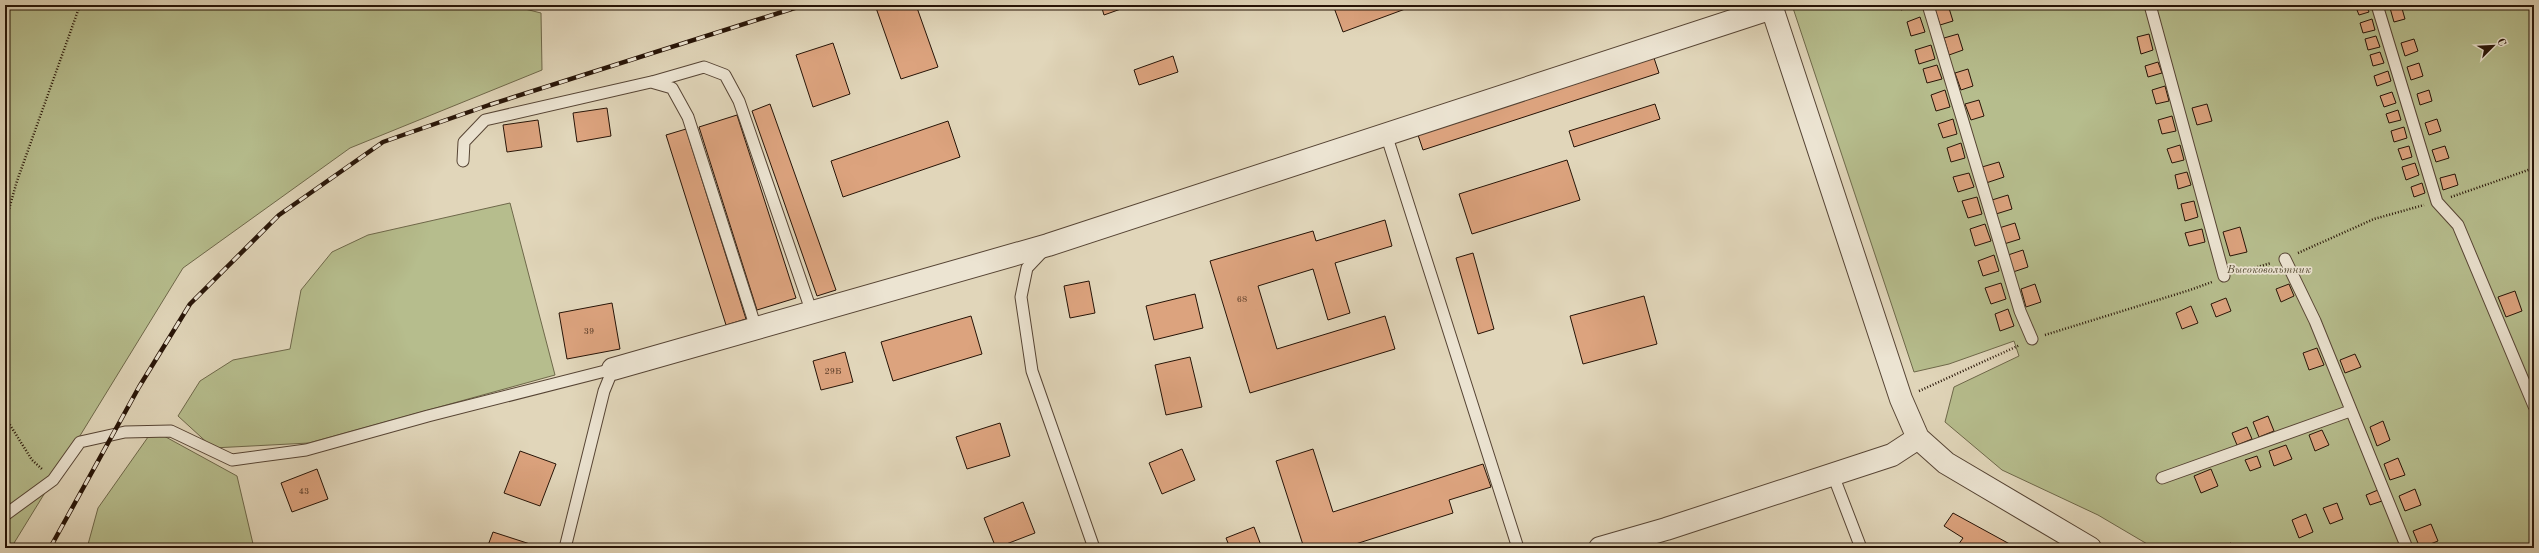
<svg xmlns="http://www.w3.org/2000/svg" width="2539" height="553" font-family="'Old Standard TT',serif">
<rect width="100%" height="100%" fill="#e1d6ba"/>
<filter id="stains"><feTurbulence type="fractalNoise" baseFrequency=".005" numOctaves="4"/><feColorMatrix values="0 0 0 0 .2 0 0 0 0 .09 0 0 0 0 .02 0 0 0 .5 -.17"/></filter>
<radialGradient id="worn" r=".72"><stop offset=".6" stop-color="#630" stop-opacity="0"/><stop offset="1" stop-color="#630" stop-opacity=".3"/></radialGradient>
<!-- green -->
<path fill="#b6bd8d" stroke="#6e684a" d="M 5,5 L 509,5 L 541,13 L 542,70 L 350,148 L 183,268 L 11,548 L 5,548 Z
M 1792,5 L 2534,5 L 2534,548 L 2154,548 L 2098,515 L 2002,470 L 1945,422 L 1954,387 L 2019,356 L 2014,341 L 1949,364 L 1914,372 Z
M 510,203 L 555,375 L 309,443 L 213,448 L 178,416 L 200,381 L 233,360 L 290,349 L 301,290 L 332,252 L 368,235 Z
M 153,430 L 237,476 L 254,548 L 87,548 L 98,508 Z"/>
<!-- building -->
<path fill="#dca37e" stroke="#271407" d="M 875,5 L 916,5 L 938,67 L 901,79 Z
M 1101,5 L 1132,5 L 1104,15 Z
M 1333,5 L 1416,5 L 1343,32 Z
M 1900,5 L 1917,5 L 1901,10 Z
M 1941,5 L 1948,5 L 1953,21 L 1940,25 L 1934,7 Z
M 2355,5 L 2366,5 L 2369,12 L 2359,15 Z
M 2401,5 L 2405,19 L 2394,22 L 2390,8 Z
M 1920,17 L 1925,32 L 1911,36 L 1907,22 Z
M 2372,19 L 2375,30 L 2363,33 L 2360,23 Z
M 1958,34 L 1963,50 L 1949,55 L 1944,38 Z
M 2149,34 L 2153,50 L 2141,54 L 2137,37 Z
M 2376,36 L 2380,47 L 2368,50 L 2365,39 Z
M 2414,39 L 2418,51 L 2405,56 L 2401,43 Z
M 833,43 L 850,94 L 813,107 L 796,55 Z
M 1931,45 L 1935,59 L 1919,64 L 1915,50 Z
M 2380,52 L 2384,63 L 2373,66 L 2370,55 Z
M 1173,56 L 1178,72 L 1139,85 L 1134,70 Z
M 1654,58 L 1659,73 L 1423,150 L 1418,135 Z
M 2158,62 L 2162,73 L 2148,77 L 2145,66 Z
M 2419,63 L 2423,76 L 2411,80 L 2407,67 Z
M 1937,65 L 1942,79 L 1927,83 L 1923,69 Z
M 1968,69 L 1973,86 L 1961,90 L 1955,73 Z
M 2388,71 L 2391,81 L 2377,86 L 2374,76 Z
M 2165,86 L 2169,101 L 2156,104 L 2152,90 Z
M 1945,90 L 1950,107 L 1936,111 L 1931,95 Z
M 2429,90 L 2432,101 L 2420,105 L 2417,94 Z
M 2392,92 L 2396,103 L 2384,107 L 2380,96 Z
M 1979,100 L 1984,116 L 1971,120 L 1965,104 Z
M 770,104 L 836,290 L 817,296 L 752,111 Z
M 1655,104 L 1660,119 L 1574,147 L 1569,131 Z
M 2207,104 L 2212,121 L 2197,125 L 2192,108 Z
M 607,108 L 611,136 L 577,142 L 573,113 Z
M 2398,110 L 2401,120 L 2389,123 L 2386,114 Z
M 737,115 L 796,298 L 757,310 L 699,127 Z
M 2172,116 L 2176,131 L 2162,134 L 2158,120 Z
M 1953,119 L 1957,134 L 1943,138 L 1938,124 Z
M 2437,119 L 2441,131 L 2429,135 L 2425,123 Z
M 538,120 L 542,147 L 507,152 L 503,125 Z
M 948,121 L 960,157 L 843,197 L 831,161 Z
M 2404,127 L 2407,138 L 2394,142 L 2391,131 Z
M 686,129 L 746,319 L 726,325 L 666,135 Z
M 1961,143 L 1965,158 L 1951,162 L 1947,148 Z
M 2180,145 L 2184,160 L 2172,163 L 2167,149 Z
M 2409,146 L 2412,157 L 2402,160 L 2398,149 Z
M 2445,146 L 2449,158 L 2436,162 L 2432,150 Z
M 1567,160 L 1580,200 L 1472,234 L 1459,194 Z
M 1999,162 L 2004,177 L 1986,183 L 1982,167 Z
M 2415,163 L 2419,175 L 2406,180 L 2402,167 Z
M 2187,172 L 2191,185 L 2178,189 L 2175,175 Z
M 1969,173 L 1974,187 L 1958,192 L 1953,177 Z
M 2455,174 L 2458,185 L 2443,190 L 2440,178 Z
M 2422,183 L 2425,193 L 2414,197 L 2411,187 Z
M 2008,195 L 2012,209 L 1996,214 L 1992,200 Z
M 1977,197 L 1982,214 L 1968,218 L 1962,201 Z
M 2194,201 L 2198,217 L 2185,221 L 2181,204 Z
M 1385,220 L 1392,246 L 1335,263 L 1350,313 L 1328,320 L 1313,269 L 1258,286 L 1277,349 L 1385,316 L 1395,349 L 1250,393 L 1210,261 L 1313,231 L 1316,241 Z
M 2015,223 L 2020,239 L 2004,244 L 1999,228 Z
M 1985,224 L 1991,241 L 1975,246 L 1970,229 Z
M 2240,227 L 2247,252 L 2230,256 L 2223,232 Z
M 2202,229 L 2205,242 L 2189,246 L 2185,233 Z
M 2023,250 L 2028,267 L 2013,272 L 2008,255 Z
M 1473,253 L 1494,329 L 1478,334 L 1456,258 Z
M 1994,255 L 1999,271 L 1983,276 L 1978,261 Z
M 1089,281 L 1095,313 L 1070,318 L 1064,286 Z
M 2001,283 L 2006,299 L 1991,304 L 1985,288 Z
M 2035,284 L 2041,302 L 2026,307 L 2021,289 Z
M 2289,284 L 2294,296 L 2281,302 L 2276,289 Z
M 2515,291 L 2522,311 L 2506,317 L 2498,297 Z
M 1195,294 L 1203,328 L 1154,340 L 1146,306 Z
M 1644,296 L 1657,344 L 1583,364 L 1570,316 Z
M 2226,298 L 2231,311 L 2216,317 L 2211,304 Z
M 612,303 L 620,349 L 567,359 L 559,313 Z
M 2191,306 L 2198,323 L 2182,329 L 2176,313 Z
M 2008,309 L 2014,326 L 2000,331 L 1995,314 Z
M 971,316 L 982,354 L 893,381 L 881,342 Z
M 2317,348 L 2324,365 L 2309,370 L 2303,353 Z
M 845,352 L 853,382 L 821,390 L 813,361 Z
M 2355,354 L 2361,367 L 2345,373 L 2340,360 Z
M 1190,357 L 1202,407 L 1166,415 L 1155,365 Z
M 2268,416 L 2274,431 L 2259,437 L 2253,422 Z
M 2383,421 L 2390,440 L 2377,446 L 2370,427 Z
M 1000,423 L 1010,456 L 967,469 L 956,437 Z
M 2247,427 L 2252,439 L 2237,445 L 2232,433 Z
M 2322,430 L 2329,445 L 2315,451 L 2309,435 Z
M 2286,445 L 2292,459 L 2274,466 L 2269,451 Z
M 1182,449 L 1195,480 L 1162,494 L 1149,463 Z
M 1313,449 L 1333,512 L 1483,464 L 1491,487 L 1449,500 L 1453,513 L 1343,548 L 1304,548 L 1276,461 Z
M 520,451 L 556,464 L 540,506 L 504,493 Z
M 2257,456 L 2261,467 L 2250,471 L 2245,460 Z
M 2398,458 L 2405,475 L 2390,480 L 2384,464 Z
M 317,469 L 328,499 L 292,512 L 281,483 Z
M 2211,469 L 2218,486 L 2201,493 L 2194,476 Z
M 2415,489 L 2421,505 L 2405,511 L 2399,496 Z
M 2378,490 L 2382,501 L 2370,505 L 2366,495 Z
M 1023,502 L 1035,533 L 996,548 L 984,518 Z
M 2337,503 L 2343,519 L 2330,524 L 2323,508 Z
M 1953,513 L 2017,548 L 1956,548 L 1963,538 L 1944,526 Z
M 2306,514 L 2313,532 L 2299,538 L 2292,520 Z
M 2431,524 L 2438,541 L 2420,548 L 2413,531 Z
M 1254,527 L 1262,548 L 1230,548 L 1226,538 Z
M 493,532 L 530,544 L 529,548 L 487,548 Z
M 2231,543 L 2233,548 L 2218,548 Z"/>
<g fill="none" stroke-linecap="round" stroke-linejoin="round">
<!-- lane casing -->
<g stroke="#564434" stroke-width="13">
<path id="lane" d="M 1928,5 L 2020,311 L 2032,339
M 2150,5 L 2224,276
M 2377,5 L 2437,202 L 2458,225 L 2534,406
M 652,82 L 704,67 L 725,75 L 739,101 L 812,313
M 1386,134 L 1518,548
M 463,161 L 464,142 L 485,120 L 651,82 L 672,88 L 688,117 L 756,328
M 1044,250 L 1027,268 L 1021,297 L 1032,371 L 1094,548
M 2285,259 L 2315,321 L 2407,548
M 1833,475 L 1861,548
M 2162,478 L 2350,411
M 5,515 L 53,480 L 80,442 L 125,432 L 171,431 L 232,460 L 306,450 L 428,416 L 613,369
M 565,548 L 604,391 L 613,369"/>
</g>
<!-- street casing -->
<g stroke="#564434" stroke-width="24">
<path id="street" d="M 1771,5 L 1901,399 L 1918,438 L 1946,463 L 2090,548
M 613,369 L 1048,245 L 1772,8
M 1600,548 L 1666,529 L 1892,455 L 1918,438"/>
</g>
<!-- path -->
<path stroke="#271407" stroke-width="2.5" stroke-dasharray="1 2" stroke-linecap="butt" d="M 2451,197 L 2534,168
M 5,223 L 17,181 L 80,5
M 2298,253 L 2374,219 L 2424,205
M 2237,273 L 2271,263
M 2045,335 L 2190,290 L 2212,282
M 1919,391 L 2020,345
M 5,417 L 32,460 L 43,470"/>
<!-- lane -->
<use href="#lane" stroke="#ece4d2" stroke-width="11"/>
<!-- street -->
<use href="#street" stroke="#ece4d2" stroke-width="22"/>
<!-- rail casing -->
<g stroke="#271407" stroke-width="4.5">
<path id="rail" d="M 50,548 L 139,387 L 190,304 L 279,215 L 383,142 L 489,105 L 804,5"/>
</g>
<!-- rail -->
<use href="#rail" stroke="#ece4d2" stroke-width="3" stroke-dasharray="9" stroke-linecap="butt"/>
</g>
<g text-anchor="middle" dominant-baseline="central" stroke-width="3.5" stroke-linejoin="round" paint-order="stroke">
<!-- number labels -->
<g font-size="9" fill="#543825">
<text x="1242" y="299">68</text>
<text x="589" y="331">39</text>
<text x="833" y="371">29Б</text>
<text x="304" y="491">43</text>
</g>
<!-- park labels -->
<g font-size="11" font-style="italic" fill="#52472f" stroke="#ece4d2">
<text x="2269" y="270">Высоковольтник</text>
</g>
</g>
<!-- margin -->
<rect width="2539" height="553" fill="none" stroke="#e1d6ba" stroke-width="20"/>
<rect x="6" y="6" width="2527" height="541" fill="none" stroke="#271407" stroke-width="2"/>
<rect x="10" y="10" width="2519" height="533" fill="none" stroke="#271407"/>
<!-- north arrow -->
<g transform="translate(2493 46) rotate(66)" stroke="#ece4d2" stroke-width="3" paint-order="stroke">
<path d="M0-3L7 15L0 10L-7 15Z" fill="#271407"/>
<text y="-6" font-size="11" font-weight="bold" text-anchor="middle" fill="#271407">С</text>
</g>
<rect width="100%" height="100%" filter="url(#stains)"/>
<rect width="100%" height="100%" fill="url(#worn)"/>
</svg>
